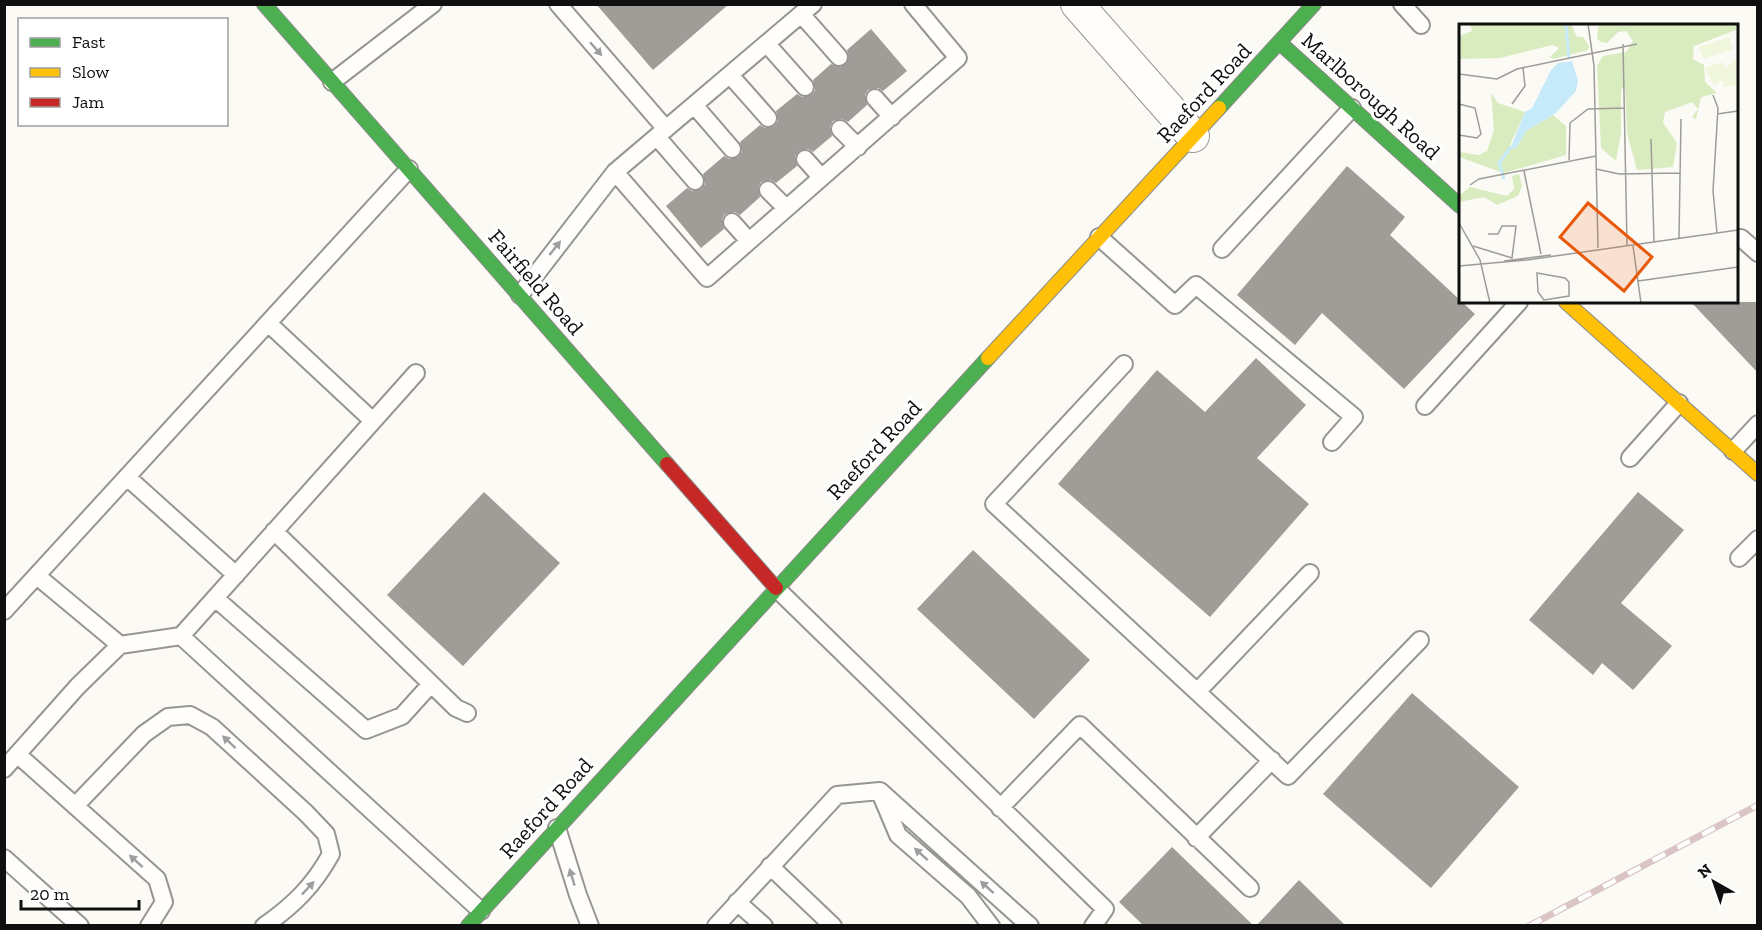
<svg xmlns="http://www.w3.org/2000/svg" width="1762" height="930" font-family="'Zilla Slab',serif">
<rect width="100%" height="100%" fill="#fcfaf4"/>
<!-- building -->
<path fill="#a09d99" d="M 596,4 L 729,4 L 653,70 Z
M 871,29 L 907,71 L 883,91 L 878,88 L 868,90 L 865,95 L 867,105 L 848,122 L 842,119 L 833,121 L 830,127 L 832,136 L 813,152 L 808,149 L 799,151 L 795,156 L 797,166 L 776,183 L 770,180 L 761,182 L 758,188 L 760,197 L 740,215 L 735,212 L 725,214 L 722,219 L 724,229 L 701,248 L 666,206 L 687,188 L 692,191 L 701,189 L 705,184 L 703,174 L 724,156 L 729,159 L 738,157 L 742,152 L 740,142 L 760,125 L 765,128 L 774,126 L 778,121 L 776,111 L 797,94 L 802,97 L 811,95 L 815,90 L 813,80 L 831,64 L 840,67 L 846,64 L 849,56 L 847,50 Z
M 1347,166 L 1405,217 L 1390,235 L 1475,314 L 1404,389 L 1322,313 L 1295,345 L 1237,295 Z
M 1691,302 L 1758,302 L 1758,373 Z
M 1256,358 L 1306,405 L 1257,458 L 1309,504 L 1210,617 L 1058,484 L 1157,370 L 1205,412 Z
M 484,492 L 560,563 L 463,666 L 387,595 Z
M 1638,492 L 1684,530 L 1621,603 L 1672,646 L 1633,690 L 1602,663 L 1593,675 L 1529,620 Z
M 973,550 L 1090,660 L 1034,719 L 917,609 Z
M 1412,693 L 1519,787 L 1431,888 L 1323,794 Z
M 1172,847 L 1254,926 L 1144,926 L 1119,902 Z
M 1299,880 L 1346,926 L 1256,926 Z"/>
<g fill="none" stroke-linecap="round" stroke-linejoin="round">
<!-- lane casing -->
<g stroke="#969592" stroke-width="20">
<path id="lane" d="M 558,4 L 666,129
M 1402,4 L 1421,25
M 801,14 L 839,57
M 767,44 L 805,87
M 730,75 L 768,118
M 332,82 L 433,4
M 875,98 L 892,117
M 694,105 L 732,149
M 840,129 L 858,147
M 657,137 L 695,181
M 805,159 L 821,177
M 615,172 L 707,278 L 958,58 L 913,4
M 768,190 L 786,208
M 732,222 L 749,241
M 1099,237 L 1175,305 L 1196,285 L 1354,417 L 1332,442
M 1741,238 L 1758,253
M 1222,249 L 1352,108
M 520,295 L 615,172 L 813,4
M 268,323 L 373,421
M 1124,364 L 994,504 L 1288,776 L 1420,640
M 1425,406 L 1519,302
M 1733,451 L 1758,424
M 1630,458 L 1679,403
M 127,477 L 236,575
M 274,531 L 456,708 L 467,713
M 1739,558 L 1758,539
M 37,576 L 120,645
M 776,588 L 1105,909 L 1093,926
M 215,598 L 366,730 L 402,716 L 431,684
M 4,611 L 409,169
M 181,636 L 481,911
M 1197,692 L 1310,573
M 17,754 L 157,879 L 164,902 L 149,926
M 4,769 L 78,686 L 120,645 L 181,636 L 416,373
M 882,797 L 898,835 L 968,896 L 991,926
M 75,806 L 144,734 L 168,717 L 190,715 L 212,727 L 306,813 L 326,834 L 331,854 C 314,885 294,905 264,926
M 1000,808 L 1080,725 L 1250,888
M 557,828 L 578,895 L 590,926
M 1196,838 L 1272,760
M 4,858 L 80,926
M 770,866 L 833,926
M 737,902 L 764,926
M 716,926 L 837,795 L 880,791 L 1030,926"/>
</g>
<!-- street casing -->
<g stroke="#969592" stroke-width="34">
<path id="street" d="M 1077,4 L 1193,136"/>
</g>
<!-- fast casing -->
<g stroke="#8c8b89" stroke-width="16">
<path id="fast" d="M 264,4 L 667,464
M 1279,42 L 1460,206
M 1219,108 L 1314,4
M 468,926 L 988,358"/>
</g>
<!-- slow casing -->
<g stroke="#8c8b89" stroke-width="16">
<path id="slow" d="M 1566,302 L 1758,474
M 988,358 L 1219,108"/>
</g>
<!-- jam casing -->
<g stroke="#8c8b89" stroke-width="16">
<path id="jam" d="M 667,464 L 776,588"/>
</g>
<!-- lane -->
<use href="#lane" stroke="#fffefd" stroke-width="16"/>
<!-- street -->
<use href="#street" stroke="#fffefd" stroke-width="32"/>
<!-- fast -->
<use href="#fast" stroke="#4caf50" stroke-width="14"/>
<!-- slow -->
<use href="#slow" stroke="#ffc107" stroke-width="14"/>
<!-- jam -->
<use href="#jam" stroke="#c62828" stroke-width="14"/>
<!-- rail casing -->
<g stroke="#dac4c5" stroke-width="7">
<path id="rail" d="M 1529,926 L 1758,805"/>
</g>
<!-- rail -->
<use href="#rail" stroke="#fff" stroke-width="4.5" stroke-dasharray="14" stroke-linecap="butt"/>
</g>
<!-- one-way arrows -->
<defs><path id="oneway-solid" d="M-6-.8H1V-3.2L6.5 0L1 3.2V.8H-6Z" transform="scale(1.5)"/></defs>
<g fill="#9f9e9e">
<use href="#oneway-solid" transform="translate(596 49) rotate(49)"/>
<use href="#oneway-solid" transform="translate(555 248) rotate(-52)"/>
<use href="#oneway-solid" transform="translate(229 742) rotate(-137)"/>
<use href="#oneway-solid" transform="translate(921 854) rotate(-138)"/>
<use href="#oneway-solid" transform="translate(136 861) rotate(-138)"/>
<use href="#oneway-solid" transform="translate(572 877) rotate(-107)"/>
<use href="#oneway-solid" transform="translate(987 887) rotate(-138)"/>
<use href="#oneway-solid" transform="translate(308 888) rotate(-47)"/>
</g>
<g text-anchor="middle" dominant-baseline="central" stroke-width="6" stroke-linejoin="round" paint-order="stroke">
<!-- street labels -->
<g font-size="22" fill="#0f0f0f" stroke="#fff">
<text transform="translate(1204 93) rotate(-47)">Raeford Road</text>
<text transform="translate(1371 96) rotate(42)">Marlborough Road</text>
<text transform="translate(536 282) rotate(49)">Fairfield Road</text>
<text transform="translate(874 450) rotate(-47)">Raeford Road</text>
<text transform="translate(546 808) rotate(-48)">Raeford Road</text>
</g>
</g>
<!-- overview -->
<g transform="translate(1459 24)">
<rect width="279" height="279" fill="#fcfaf4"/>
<path d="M 11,0 L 112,0 L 118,13 L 124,13 L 130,22 L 129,26 L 94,35 L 91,33 L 100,24 L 94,21 L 41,34 L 0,35 L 0,12 L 13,7 ZM 140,0 L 279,0 L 277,6 L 235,22 L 234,35 L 245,41 L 246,58 L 258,69 L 242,73 L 237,95 L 233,93 L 239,85 L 233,78 L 206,88 L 204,99 L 218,119 L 214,143 L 178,146 L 168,109 L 166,64 L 162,65 L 162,109 L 157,137 L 142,124 L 138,42 L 144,32 L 167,28 L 174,17 L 167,7 L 159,8 L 148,19 L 142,18 L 138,15 ZM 32,69 L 39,79 L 66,88 L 51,121 L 57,124 L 67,107 L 94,91 L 107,102 L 107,131 L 45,149 L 0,133 L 0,128 L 20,131 L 28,127 L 35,106 ZM 60,150 L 63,162 L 59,172 L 38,181 L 25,173 L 0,178 L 0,172 L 11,163 L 48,172 L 55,165 L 53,152 Z" fill="#d8ecbf"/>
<path d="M 270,13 L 274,25 L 244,35 L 240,23 ZM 279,32 L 279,61 L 264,63 L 264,55 L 255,61 L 246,44 L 264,38 L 266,44 Z" fill="#f0f7dc"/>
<path d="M 113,37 L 119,56 L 117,67 L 97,89 L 67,107 L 57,124 L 51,125 L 66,88 L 73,84 L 92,46 L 99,39 Z" fill="#c7eafa"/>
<path fill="none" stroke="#c7eafa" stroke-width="3" d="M 107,0 L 110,34M 45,155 L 40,139 L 52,123"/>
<path fill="none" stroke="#9d9c98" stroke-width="1.5" d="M 129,0 L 135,42 L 139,224M 164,20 L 168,221M 0,50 L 38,55 L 58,45 L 178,20M 254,71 L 259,84 L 254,167 L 258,209M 0,80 L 16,84 L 22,110 L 18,114 L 0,111M 53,80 L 66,62 L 64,44M 258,90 L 279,87M 192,115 L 195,217M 110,136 L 111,99 L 129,85 L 165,84M 137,145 L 160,150 L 221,149M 65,147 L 82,230M 11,161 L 20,155 L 137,132M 0,199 L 21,236 L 31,279M 220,214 L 222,95M 14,222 L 53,234 L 57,202 L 43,202 L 39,210 L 29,210M 174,222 L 182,279M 45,237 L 92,231M 0,242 L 68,236 L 279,206M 78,249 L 106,254 L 110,258 L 110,272 L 85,276 L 79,268 ZM 179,257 L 279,243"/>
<path fill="#e8590c" fill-opacity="0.15" stroke="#e8590c" stroke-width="3" d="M 129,179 L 193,233 L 165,267 L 101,213 Z"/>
<rect width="279" height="279" fill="none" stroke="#0f0f0f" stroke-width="3"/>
</g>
<!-- border -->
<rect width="1762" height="930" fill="none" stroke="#0f0f0f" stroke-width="12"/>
<!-- legend -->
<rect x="18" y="18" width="210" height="108" fill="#ffffff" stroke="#9f9f9f" stroke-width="1.5"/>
<rect x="30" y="38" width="30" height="9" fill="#4caf50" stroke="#9f9f9f" stroke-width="1.5"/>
<text x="72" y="48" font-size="18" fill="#0f0f0f">Fast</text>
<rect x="30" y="68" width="30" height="9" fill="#ffc107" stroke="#9f9f9f" stroke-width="1.5"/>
<text x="72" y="78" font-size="18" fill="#0f0f0f">Slow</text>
<rect x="30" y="98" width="30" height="9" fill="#c62828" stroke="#9f9f9f" stroke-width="1.5"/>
<text x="72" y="108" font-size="18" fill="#0f0f0f">Jam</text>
<!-- north arrow -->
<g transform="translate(1714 882) rotate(320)" stroke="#ffffff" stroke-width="4.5" paint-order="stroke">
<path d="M0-4.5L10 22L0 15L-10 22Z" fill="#0f0f0f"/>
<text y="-9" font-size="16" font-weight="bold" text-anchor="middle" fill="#0f0f0f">N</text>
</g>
<!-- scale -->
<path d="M21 900v9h118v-9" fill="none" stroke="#0f0f0f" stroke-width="3"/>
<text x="30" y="900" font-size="18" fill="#0f0f0f" stroke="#ffffff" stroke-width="4.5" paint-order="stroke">20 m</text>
</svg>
